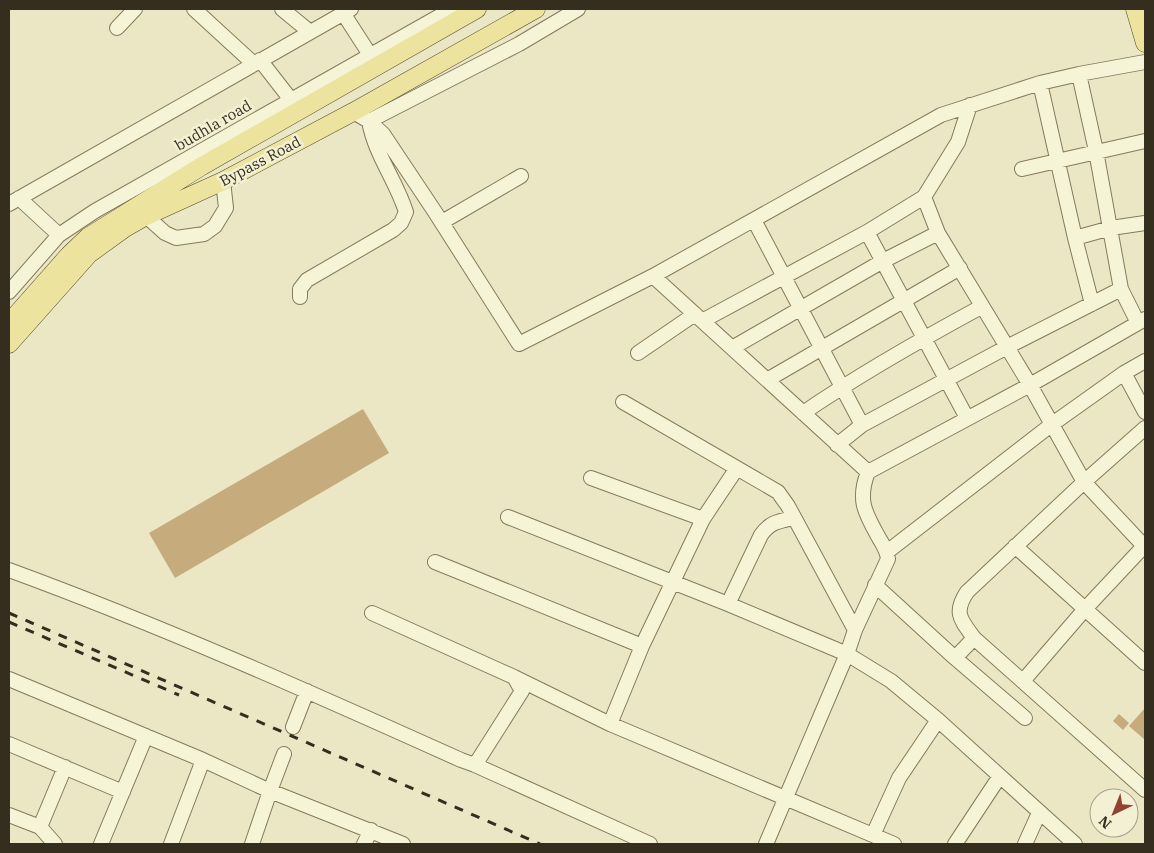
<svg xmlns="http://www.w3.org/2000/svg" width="1154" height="853" font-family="'IBM Plex Serif',serif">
<rect width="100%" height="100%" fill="#ebe7c4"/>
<!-- building -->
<path fill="#c6ab7c" d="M 363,409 L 389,453 L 175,578 L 149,533 Z
M 1145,708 L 1145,740 L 1129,726 Z
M 1119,714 L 1129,723 L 1123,730 L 1113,721 Z"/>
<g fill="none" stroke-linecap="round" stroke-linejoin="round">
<!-- minor casing -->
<g stroke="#847a5c" stroke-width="16">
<path id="minor" d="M 194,9 L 254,64
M 282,9 L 310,32
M 343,13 L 374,61
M 117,28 L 135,9
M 260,60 L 295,105
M 1079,74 L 1096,151 L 1121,289 L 1138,323
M 1040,83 L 1075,238 L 1092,304
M 353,112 L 369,121 L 383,134 L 435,212 L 519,344 L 653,276 L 941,115 L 1040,83 L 1079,74 L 1145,62
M 1022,169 L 1145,141
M 924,197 L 938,233 L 1030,385 L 1084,482 L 1144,546
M 19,198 L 59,235
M 9,204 L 351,9
M 146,216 L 165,233 L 176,238 L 204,234 L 215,226 L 226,208 L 223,181
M 754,220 L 862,425
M 442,222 L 521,176
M 867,232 L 967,418
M 1075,238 L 1111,228 L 1145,223
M 653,276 L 868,472
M 9,292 L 59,235 L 95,211 L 452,9
M 300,297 L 300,289 L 307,280 L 393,230 L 401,223 L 406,212 C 396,180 375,155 369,121 L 519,44 L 578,9
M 702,321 L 867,232 L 924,197 L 958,142 L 970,105
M 732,348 L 883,261 L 938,233
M 638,353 L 695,314
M 1124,373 L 1145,361
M 767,380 L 960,268
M 623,402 L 778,492 L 788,506 L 855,630 L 847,654 L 766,844
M 803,413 C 860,374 920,340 981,307
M 1145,428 L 1084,482 L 967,592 C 953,613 961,620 974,638 L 1145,790
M 837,445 L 862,425 L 1007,347 L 1121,289
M 591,478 L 703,519
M 508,517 L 728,604 L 847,654 L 891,681 L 938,720 L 1075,844
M 1015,546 L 1145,663
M 887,552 L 1051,425 L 1124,373 L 1145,412
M 435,562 L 642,646
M 9,570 C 162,626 312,693 461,760 L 475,765 L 650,844
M 875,585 L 955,658 L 1025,718
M 728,604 L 761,535 C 770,522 779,521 794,518
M 372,613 L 514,677 L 610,724 L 894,844
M 855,630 L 888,559 C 887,550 883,545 879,538 C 865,513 857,500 868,472 L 1030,385 L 1145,319
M 955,658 L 974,638
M 9,679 L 203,760 L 270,791 L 403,844
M 1023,681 L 1085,609 L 1145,545
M 610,724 L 642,646 L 703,519 L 737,468
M 293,727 L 307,691
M 9,744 L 123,792
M 475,765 L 522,691 L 514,677
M 9,815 L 40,827 L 55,844
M 40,827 L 65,767
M 873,835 L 899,778 L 938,720
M 101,844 L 146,736
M 171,844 L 203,760
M 252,844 L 270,791 L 284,754
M 364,844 L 371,830
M 955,844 L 1000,776
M 1025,844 L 1039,813"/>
</g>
<!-- major casing -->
<g stroke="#524730" stroke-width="19">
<path id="major" d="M 1135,9 L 1145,43
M 9,323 L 69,255 L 88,237 L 202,166 L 477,9
M 9,344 L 89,254 L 125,228 L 146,216 L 223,181 L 353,112 L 536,9"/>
</g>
<!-- minor -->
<use href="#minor" stroke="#f6f4d7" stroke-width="14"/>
<!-- major -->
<use href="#major" stroke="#ece49e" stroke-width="18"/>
<!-- rail -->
<path stroke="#352e1f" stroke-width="3" stroke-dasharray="9 9" stroke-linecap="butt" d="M 9,613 L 540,844
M 9,622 L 179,695"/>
</g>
<g text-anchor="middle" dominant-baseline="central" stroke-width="5" stroke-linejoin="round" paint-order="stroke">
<!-- street labels -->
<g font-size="15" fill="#352e1f" stroke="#f3f0d3">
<text transform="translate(213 125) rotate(-30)">budhla road</text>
<text transform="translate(260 161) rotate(-28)">Bypass Road</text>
</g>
</g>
<!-- border -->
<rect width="1154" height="853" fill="none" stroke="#352e1f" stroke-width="20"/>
<!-- north arrow -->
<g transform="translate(1114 813) rotate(223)"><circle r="24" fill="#f3f0d3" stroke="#a7a28b"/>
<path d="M0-4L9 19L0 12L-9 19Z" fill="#8f4330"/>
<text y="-8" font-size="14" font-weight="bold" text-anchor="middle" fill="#352e1f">N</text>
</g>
</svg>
